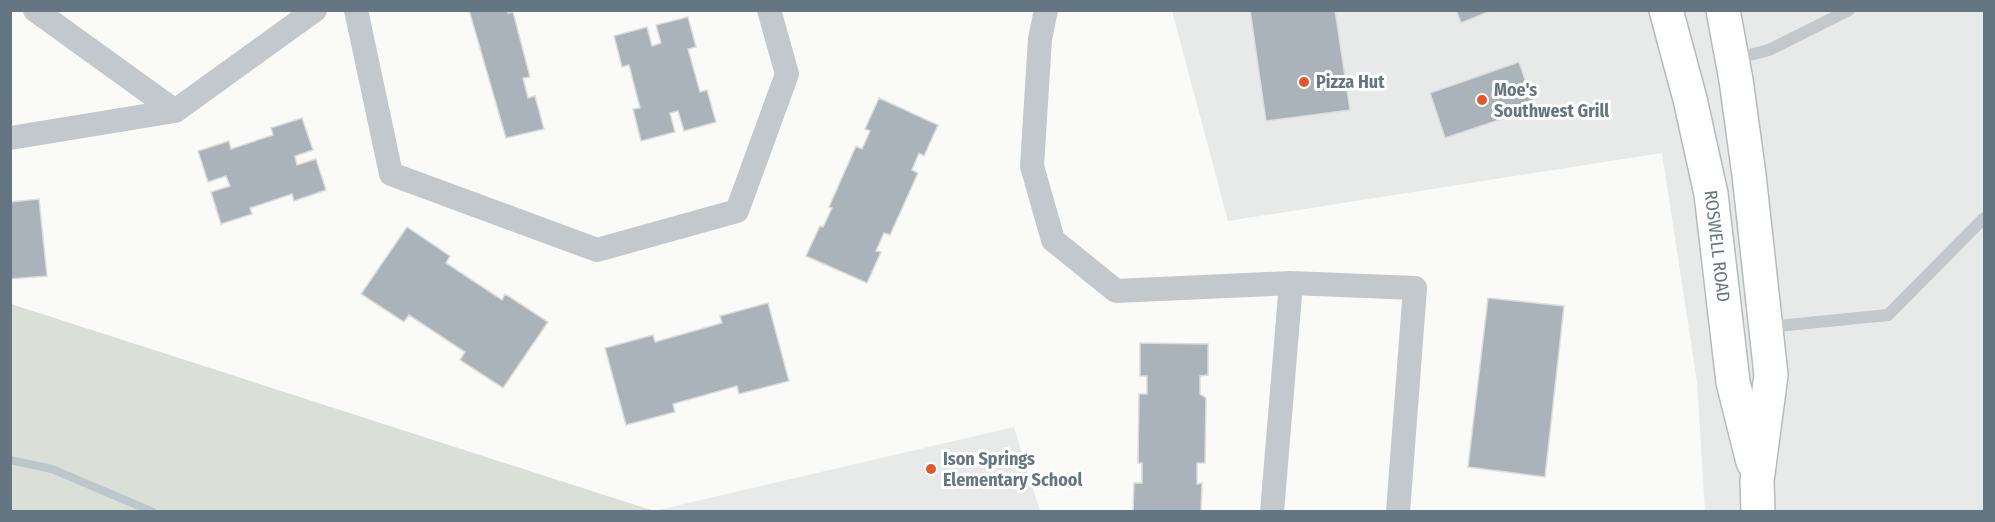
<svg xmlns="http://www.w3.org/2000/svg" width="1995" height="522" font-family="'Fira Sans Condensed',sans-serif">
<rect width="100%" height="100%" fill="#fafaf8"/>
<!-- built -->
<path fill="#e8e9e9" d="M 1172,11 L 1984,11 L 1984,511 L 1705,511 L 1697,382 L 1662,153 L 1228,221 Z
M 1014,427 L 1040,511 L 654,511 Z"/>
<!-- green -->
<path fill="#dadfd7" d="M 11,304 L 654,511 L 11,511 Z"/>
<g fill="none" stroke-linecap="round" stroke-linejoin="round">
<!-- stream -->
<path stroke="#bbc7cb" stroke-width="8" d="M 10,460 L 52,469 L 153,512"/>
</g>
<!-- building -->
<path fill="#aab3b9" stroke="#dcdcda" stroke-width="1.5" d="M 469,10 L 507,10 L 508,13 L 513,12 L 530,77 L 523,78 L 528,98 L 535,96 L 544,129 L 506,138 Z
M 1250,10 L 1335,10 L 1350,110 L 1266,121 Z
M 1456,10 L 1493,10 L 1461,23 Z
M 688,17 L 696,47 L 688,49 L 700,92 L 707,90 L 716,122 L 684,131 L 678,111 L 670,113 L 675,132 L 641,141 L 633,109 L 640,108 L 629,65 L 622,67 L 614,36 L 647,27 L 652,46 L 661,43 L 656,25 Z
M 1519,62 L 1535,108 L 1445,138 L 1430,93 Z
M 879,98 L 938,125 L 924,156 L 919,153 L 912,170 L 918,173 L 890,235 L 884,233 L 876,251 L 881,252 L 867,283 L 806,256 L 820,226 L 823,227 L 832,208 L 829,207 L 856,146 L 862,149 L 870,131 L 865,129 Z
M 302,118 L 313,150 L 295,156 L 297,165 L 316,159 L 326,190 L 294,201 L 292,194 L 250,208 L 252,214 L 221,224 L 211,192 L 230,186 L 226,176 L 208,182 L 198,151 L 229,141 L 231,149 L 273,135 L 271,128 Z
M 39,199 L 47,276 L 10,279 L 10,202 Z
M 407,227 L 450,256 L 446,263 L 502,300 L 505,294 L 548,322 L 503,388 L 460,360 L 465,352 L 409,315 L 404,322 L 361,294 Z
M 1488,298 L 1564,306 L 1545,477 L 1468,467 Z
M 768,303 L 789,381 L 739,394 L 737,386 L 673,404 L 675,412 L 626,425 L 605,348 L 653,335 L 655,342 L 722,323 L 720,316 Z
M 1140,343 L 1208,344 L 1208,375 L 1200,376 L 1200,394 L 1206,398 L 1205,463 L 1197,463 L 1197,484 L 1202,483 L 1201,512 L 1133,512 L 1134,483 L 1142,483 L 1142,463 L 1138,463 L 1139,394 L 1147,394 L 1147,376 L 1140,376 Z"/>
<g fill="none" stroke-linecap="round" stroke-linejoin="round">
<!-- primary casing -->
<g stroke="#b5babe" stroke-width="36">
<g id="primary">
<path id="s1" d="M 1666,10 L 1690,99 L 1711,194 L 1733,382 L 1753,462"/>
<path d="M 1723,10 L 1736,80 L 1749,175 L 1771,375 L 1757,481 L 1758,512"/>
</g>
</g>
<!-- lane -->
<path stroke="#c3c8cc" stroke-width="12" d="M 1734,59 L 1769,50 L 1849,10
M 1767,327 L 1888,315 L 1984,218"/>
<!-- street -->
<path stroke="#c3c8cc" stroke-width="24" d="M 35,10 L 175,111
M 356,10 L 391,174 L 597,250 L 737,211 L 787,74 L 769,10
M 1046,10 L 1040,39 L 1032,166 L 1053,240 L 1116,291 L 1291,283 L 1415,288 L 1398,512
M 10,138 L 175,111 L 315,10
M 1272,512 L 1291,283"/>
<!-- primary -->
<use href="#primary" stroke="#fff" stroke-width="33"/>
</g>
<!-- markers -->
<g fill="#e4572e" stroke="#fff" stroke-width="2">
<circle cx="1304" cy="82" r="6"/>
<circle cx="1482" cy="100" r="6"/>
<circle cx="931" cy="469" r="6"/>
</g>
<g text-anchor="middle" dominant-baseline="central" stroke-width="6" stroke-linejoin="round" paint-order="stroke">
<!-- poi labels -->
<g font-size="18" font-weight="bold" fill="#657683" stroke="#fff" text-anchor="start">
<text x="1316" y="82">Pizza Hut</text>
<text x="1494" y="90">Moe's<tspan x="1494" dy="21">Southwest Grill</tspan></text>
<text x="943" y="459">Ison Springs<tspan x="943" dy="21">Elementary School</tspan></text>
</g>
<!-- street labels -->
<g font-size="18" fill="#657683" stroke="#fff">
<text stroke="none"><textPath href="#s1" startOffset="242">ROSWELL ROAD</textPath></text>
</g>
</g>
<!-- border -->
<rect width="1995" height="522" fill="none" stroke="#657683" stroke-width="24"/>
</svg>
